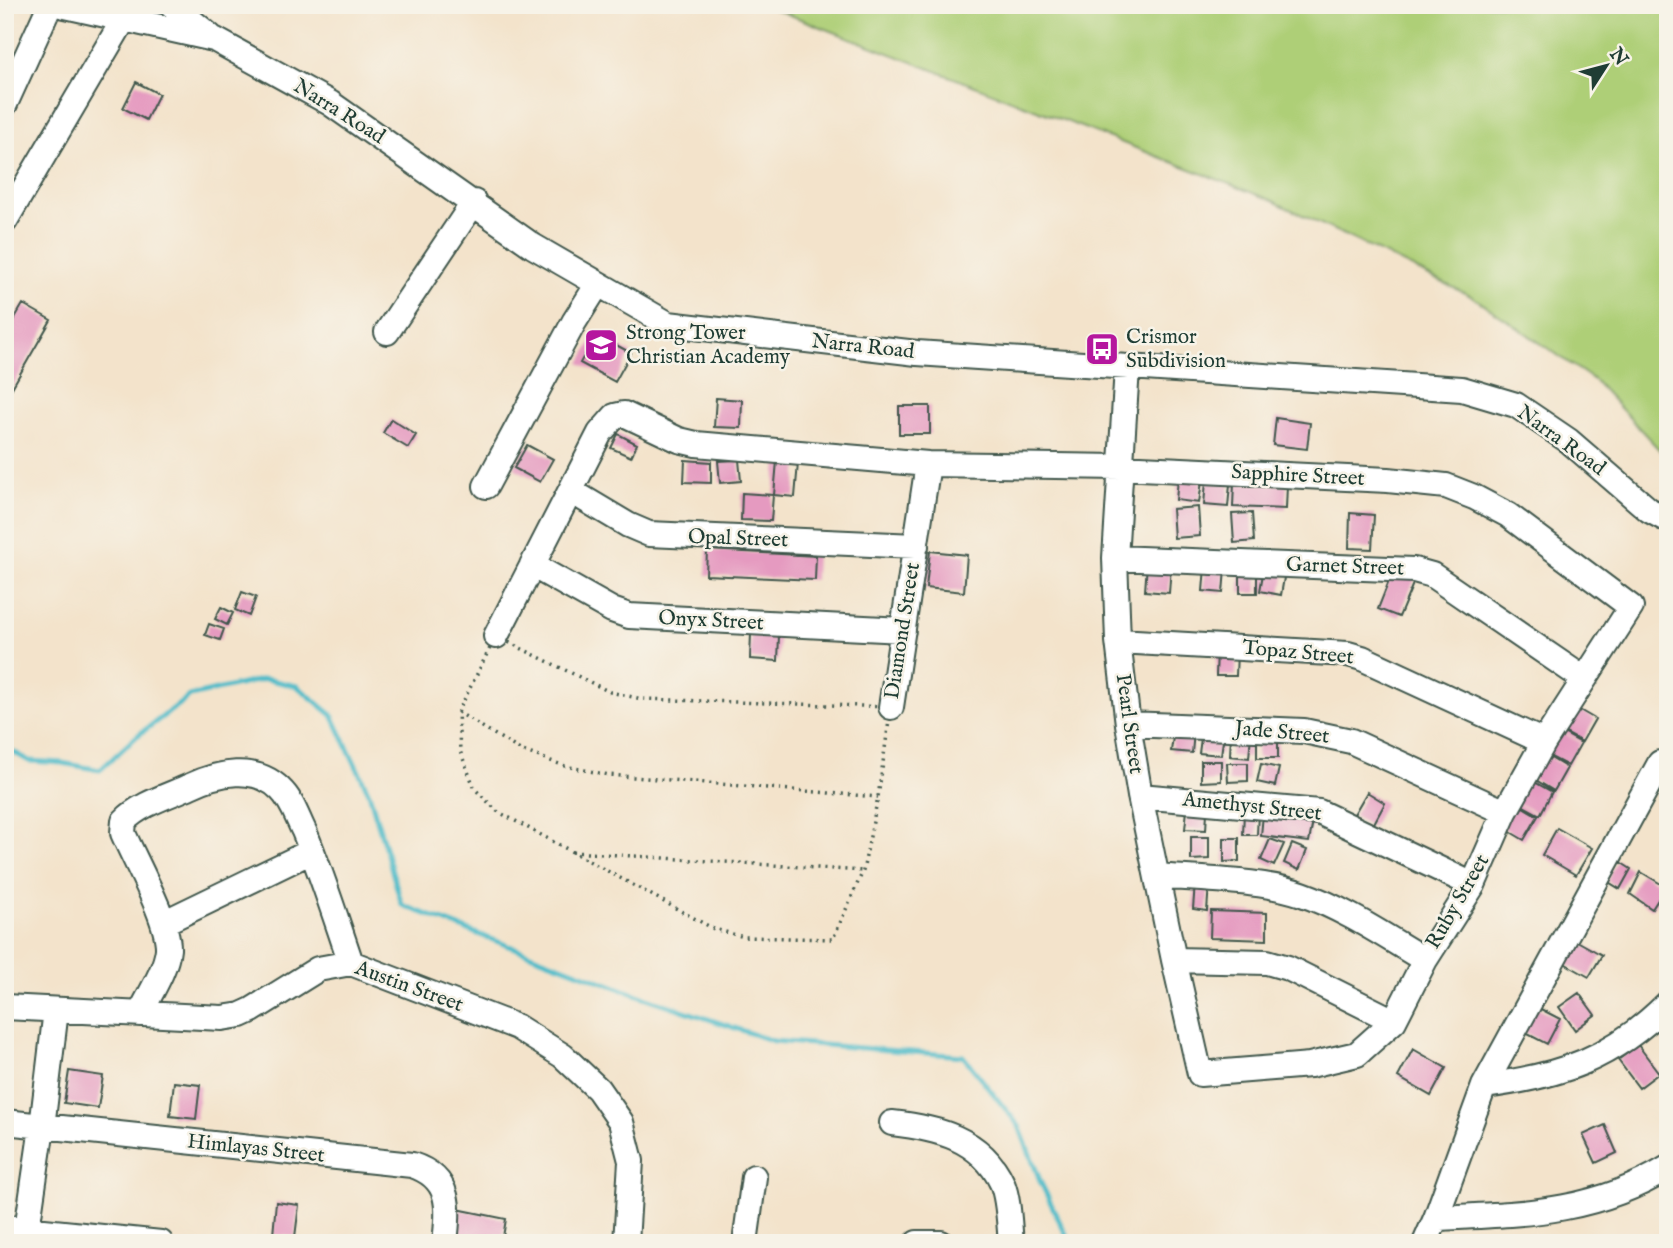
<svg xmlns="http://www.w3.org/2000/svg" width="1673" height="1248" font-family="'IM FELL English',serif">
<rect width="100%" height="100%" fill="#f7f3e8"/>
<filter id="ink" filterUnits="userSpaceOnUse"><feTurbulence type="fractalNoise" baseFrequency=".0143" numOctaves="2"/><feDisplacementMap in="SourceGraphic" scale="14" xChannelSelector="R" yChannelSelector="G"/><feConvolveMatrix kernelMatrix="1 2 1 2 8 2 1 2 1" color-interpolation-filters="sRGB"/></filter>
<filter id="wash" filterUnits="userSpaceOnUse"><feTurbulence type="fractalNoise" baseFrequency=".00686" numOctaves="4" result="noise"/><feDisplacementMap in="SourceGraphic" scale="28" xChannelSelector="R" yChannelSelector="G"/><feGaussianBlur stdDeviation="1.57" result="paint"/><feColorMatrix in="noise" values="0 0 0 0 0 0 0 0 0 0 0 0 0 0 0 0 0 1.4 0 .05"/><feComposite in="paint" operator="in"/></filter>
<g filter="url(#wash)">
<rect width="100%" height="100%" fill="#f3e3cb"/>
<!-- green -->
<path fill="#aecf77" stroke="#668656" stroke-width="2" d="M 764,5 L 1668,5 L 1668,459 L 1594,380 L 1473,297 L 1271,200 Z"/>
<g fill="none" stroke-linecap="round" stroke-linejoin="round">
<!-- stream -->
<path stroke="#4fbcc9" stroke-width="5" d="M 5,747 L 29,761 L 62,763 L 100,770 L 137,736 L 190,696 L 265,679 L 297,686 L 332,715 L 369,793 L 402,905 L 632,993 L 773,1041 L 963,1056 L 1019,1126 L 1041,1183 L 1070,1243"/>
</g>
<g id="blocks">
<!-- building -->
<path fill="#e59ac0" d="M 136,82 L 159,94 L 146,120 L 123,108 Z
M 23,304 L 51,320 L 5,400 L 5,335 Z
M 596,334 L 631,353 L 615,382 L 580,363 Z
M 716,398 L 742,400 L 741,428 L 714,427 Z
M 899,406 L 930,406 L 930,434 L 899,434 Z
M 1276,418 L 1310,423 L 1307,449 L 1273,445 Z
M 391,419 L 416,435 L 408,448 L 383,433 Z
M 618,434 L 637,444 L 631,457 L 611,448 Z
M 527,445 L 553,459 L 540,482 L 514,468 Z
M 685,460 L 711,462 L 711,483 L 684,482 Z
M 739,460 L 741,481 L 720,483 L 718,461 Z
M 777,461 L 798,463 L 795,497 L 774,495 Z
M 1178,479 L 1202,481 L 1199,503 L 1176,500 Z
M 1206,481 L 1230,484 L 1228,507 L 1204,505 Z
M 1234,483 L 1287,485 L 1286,509 L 1233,507 Z
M 742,493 L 773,495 L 771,521 L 741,520 Z
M 1198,507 L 1200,536 L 1174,538 L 1172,509 Z
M 1252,513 L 1254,541 L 1234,543 L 1232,514 Z
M 1350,513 L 1374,515 L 1372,549 L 1349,548 Z
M 707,550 L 816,556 L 815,580 L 706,575 Z
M 930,551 L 967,555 L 964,592 L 926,588 Z
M 1147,564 L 1171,566 L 1169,593 L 1145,591 Z
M 1205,567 L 1225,569 L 1223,593 L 1203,591 Z
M 1240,568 L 1257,569 L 1257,593 L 1240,593 Z
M 1264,568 L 1285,572 L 1281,595 L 1260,591 Z
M 1393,571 L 1415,579 L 1399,617 L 1378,609 Z
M 242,592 L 256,597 L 249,616 L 235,610 Z
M 221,607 L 233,613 L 227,625 L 215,619 Z
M 209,624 L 224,629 L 220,640 L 205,635 Z
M 751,633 L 779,635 L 778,661 L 750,659 Z
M 1217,651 L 1237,652 L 1236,676 L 1216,676 Z
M 1571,705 L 1595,719 L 1582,742 L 1558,729 Z
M 1174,730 L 1194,732 L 1192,753 L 1171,751 Z
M 1558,730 L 1581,743 L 1568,766 L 1545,754 Z
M 1202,731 L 1224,734 L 1221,755 L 1199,753 Z
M 1231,734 L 1251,735 L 1249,758 L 1230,756 Z
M 1257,735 L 1278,736 L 1278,758 L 1257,758 Z
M 1544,754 L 1567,768 L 1554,791 L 1531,777 Z
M 1201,761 L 1221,761 L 1221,781 L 1201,782 Z
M 1227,763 L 1248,763 L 1248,781 L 1228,782 Z
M 1261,764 L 1279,768 L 1275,786 L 1257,782 Z
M 1529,779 L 1552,792 L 1540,815 L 1516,802 Z
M 1367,792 L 1385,803 L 1372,827 L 1353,816 Z
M 1516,803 L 1538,816 L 1524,840 L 1502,827 Z
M 1187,810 L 1207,812 L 1206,830 L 1185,829 Z
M 1244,812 L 1258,812 L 1257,835 L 1243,835 Z
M 1263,814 L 1313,821 L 1309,842 L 1261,836 Z
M 1557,828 L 1592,848 L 1576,875 L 1542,855 Z
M 1191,837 L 1209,837 L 1209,859 L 1191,860 Z
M 1224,838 L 1239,838 L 1239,861 L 1224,862 Z
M 1270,839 L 1284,844 L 1274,866 L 1261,860 Z
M 1292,844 L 1307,850 L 1299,870 L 1284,863 Z
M 1617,860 L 1631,869 L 1620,889 L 1607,881 Z
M 1641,872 L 1666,887 L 1652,909 L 1630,894 Z
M 1195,883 L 1209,884 L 1207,911 L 1193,909 Z
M 1211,911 L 1267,913 L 1267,940 L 1210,938 Z
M 1570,937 L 1602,955 L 1589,977 L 1557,959 Z
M 1579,993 L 1595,1015 L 1575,1030 L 1559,1007 Z
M 1529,1003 L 1560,1019 L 1547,1044 L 1516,1028 Z
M 1638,1045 L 1659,1073 L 1639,1088 L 1618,1060 Z
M 1413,1049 L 1446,1068 L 1431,1096 L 1398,1077 Z
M 69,1071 L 103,1076 L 98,1108 L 64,1103 Z
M 174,1082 L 200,1085 L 196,1119 L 170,1116 Z
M 1605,1125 L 1617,1153 L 1596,1163 L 1583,1135 Z
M 276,1202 L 299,1205 L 295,1237 L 273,1235 Z
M 457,1209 L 506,1219 L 502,1243 L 454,1243 Z"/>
</g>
</g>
<g filter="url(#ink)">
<use href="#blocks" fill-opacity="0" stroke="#3f564b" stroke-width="2"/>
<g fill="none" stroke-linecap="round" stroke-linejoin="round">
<!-- minor casing -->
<g stroke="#3f564b" stroke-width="28">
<path id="minor" d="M 61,5 L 214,39 L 330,103 L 533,246 L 668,324 L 917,353 L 1462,389 L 1516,405 L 1569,441 L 1649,510 L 1668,520
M 172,5 L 210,36
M 5,104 L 50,5
M 5,221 L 124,19
M 387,332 L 474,202
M 486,486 L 574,322 L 598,284
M 571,491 L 628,525 L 649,534 L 916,546
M 1115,558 L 1414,570 L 1432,575 L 1584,679
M 532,565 L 612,610 L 629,616 L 903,630
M 496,636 L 600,433 L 615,416 L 624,414 L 679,440 L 696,444 L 928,464 L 1120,467 L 1388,480 L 1446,486 L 1474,497 L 1508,515 L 1631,607 L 1544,742 L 1505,812 L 1473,885 L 1425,960 L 1394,1021 L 1357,1054 L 1310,1065 L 1200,1074 L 1174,960 L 1140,796 L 1128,724 L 1118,641 L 1115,558 L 1127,368
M 1118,641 L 1348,654 L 1362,658 L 1544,742
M 891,707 L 928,464
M 1128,724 L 1304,731 L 1351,741 L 1505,812
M 1140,796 L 1319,812 L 1473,885
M 1158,876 C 1200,880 1263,880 1302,894 C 1345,909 1386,937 1425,960
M 163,923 L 312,851
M 1174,960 L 1267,962 L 1288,968 L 1394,1021
M 5,1007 L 222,1018 L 241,1015 L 252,1010 L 318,969 L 351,963 L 517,1027 L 563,1056 L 598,1089 L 621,1122 L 631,1161 L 626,1243
M 140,1014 C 149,995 166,970 168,949 C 169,921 135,861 123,833 L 124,821 C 140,804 168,796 190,786 C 217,773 255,764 280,789 C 292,800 297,817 304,831 C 322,874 336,919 351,963
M 1484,1086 C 1561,1076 1612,1059 1668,1003
M 5,1122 L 412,1165 C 452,1178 449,1207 445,1243
M 892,1123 C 936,1128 981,1138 1002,1183 C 1009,1200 1009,1224 1011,1243
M 1436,1218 C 1520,1214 1593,1214 1668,1168
M 5,1227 L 161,1243
M 25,1243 L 42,1127 L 56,1010
M 745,1243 L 754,1177
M 917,1243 L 941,1243
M 1425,1243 L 1436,1218 L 1484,1086 L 1660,763 L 1668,768"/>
</g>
<!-- path -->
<path stroke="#3f564b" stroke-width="3.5" stroke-dasharray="2 5" stroke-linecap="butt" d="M 496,636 L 610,692 L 642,699 L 891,707 L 878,797 L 863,871 L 833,939 L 744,937 L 714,929 L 497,811 L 475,789 L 460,751 L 458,712 Z
M 458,712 L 520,750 L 565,766 L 609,775 L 878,797
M 572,852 L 863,871"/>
<!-- minor -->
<use href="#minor" stroke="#fff" stroke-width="24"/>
</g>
</g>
<!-- icons -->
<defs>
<g id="school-square" transform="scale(1.75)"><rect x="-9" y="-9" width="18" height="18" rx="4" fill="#b5179e" stroke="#f7f3e8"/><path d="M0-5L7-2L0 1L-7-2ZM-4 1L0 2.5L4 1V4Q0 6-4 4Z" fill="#fff"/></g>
<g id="bus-square" transform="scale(1.75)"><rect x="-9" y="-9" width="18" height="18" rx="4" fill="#b5179e" stroke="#f7f3e8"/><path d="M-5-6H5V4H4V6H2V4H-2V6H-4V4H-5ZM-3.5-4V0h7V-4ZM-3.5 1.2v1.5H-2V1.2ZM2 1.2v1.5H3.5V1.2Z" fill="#fff"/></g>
</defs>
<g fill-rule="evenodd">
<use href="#school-square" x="601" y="345"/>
<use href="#bus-square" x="1102" y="349"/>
</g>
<g text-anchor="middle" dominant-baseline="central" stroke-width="5" stroke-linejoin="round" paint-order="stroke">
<!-- street labels -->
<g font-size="21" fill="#1f3d34" stroke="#f7f3e8">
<text transform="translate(339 112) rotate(32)">Narra Road</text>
<text transform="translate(863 347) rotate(6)">Narra Road</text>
<text transform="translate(1561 441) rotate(36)">Narra Road</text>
<text transform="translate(1298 476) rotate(3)">Sapphire Street</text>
<text transform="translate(738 539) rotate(2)">Opal Street</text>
<text transform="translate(1345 567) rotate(2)">Garnet Street</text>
<text transform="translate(711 621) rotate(3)">Onyx Street</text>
<text transform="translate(903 631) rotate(-81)">Diamond Street</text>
<text transform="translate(1298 653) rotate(5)">Topaz Street</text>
<text transform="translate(1129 724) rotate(82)">Pearl Street</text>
<text transform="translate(1282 733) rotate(5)">Jade Street</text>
<text transform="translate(1252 807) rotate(6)">Amethyst Street</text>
<text transform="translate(1458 902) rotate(-60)">Ruby Street</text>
<text transform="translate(409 987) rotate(20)">Austin Street</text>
<text transform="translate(256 1149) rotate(6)">Himlayas Street</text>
</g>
<!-- poi labels -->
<g font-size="21" fill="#1f3d34" stroke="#f7f3e8" text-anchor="start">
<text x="626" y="333">Strong Tower<tspan x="626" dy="24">Christian Academy</tspan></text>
<text x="1126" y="337">Crismor<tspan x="1126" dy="24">Subdivision</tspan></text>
</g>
</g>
<!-- margin -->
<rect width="1673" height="1248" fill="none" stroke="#f7f3e8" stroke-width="28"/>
<!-- north arrow -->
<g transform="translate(1606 66) rotate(54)" stroke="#f7f3e8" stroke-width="5" paint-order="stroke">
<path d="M0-5L12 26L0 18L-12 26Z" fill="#1f3d34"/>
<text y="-10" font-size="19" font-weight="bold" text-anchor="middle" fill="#1f3d34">N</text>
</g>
</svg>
